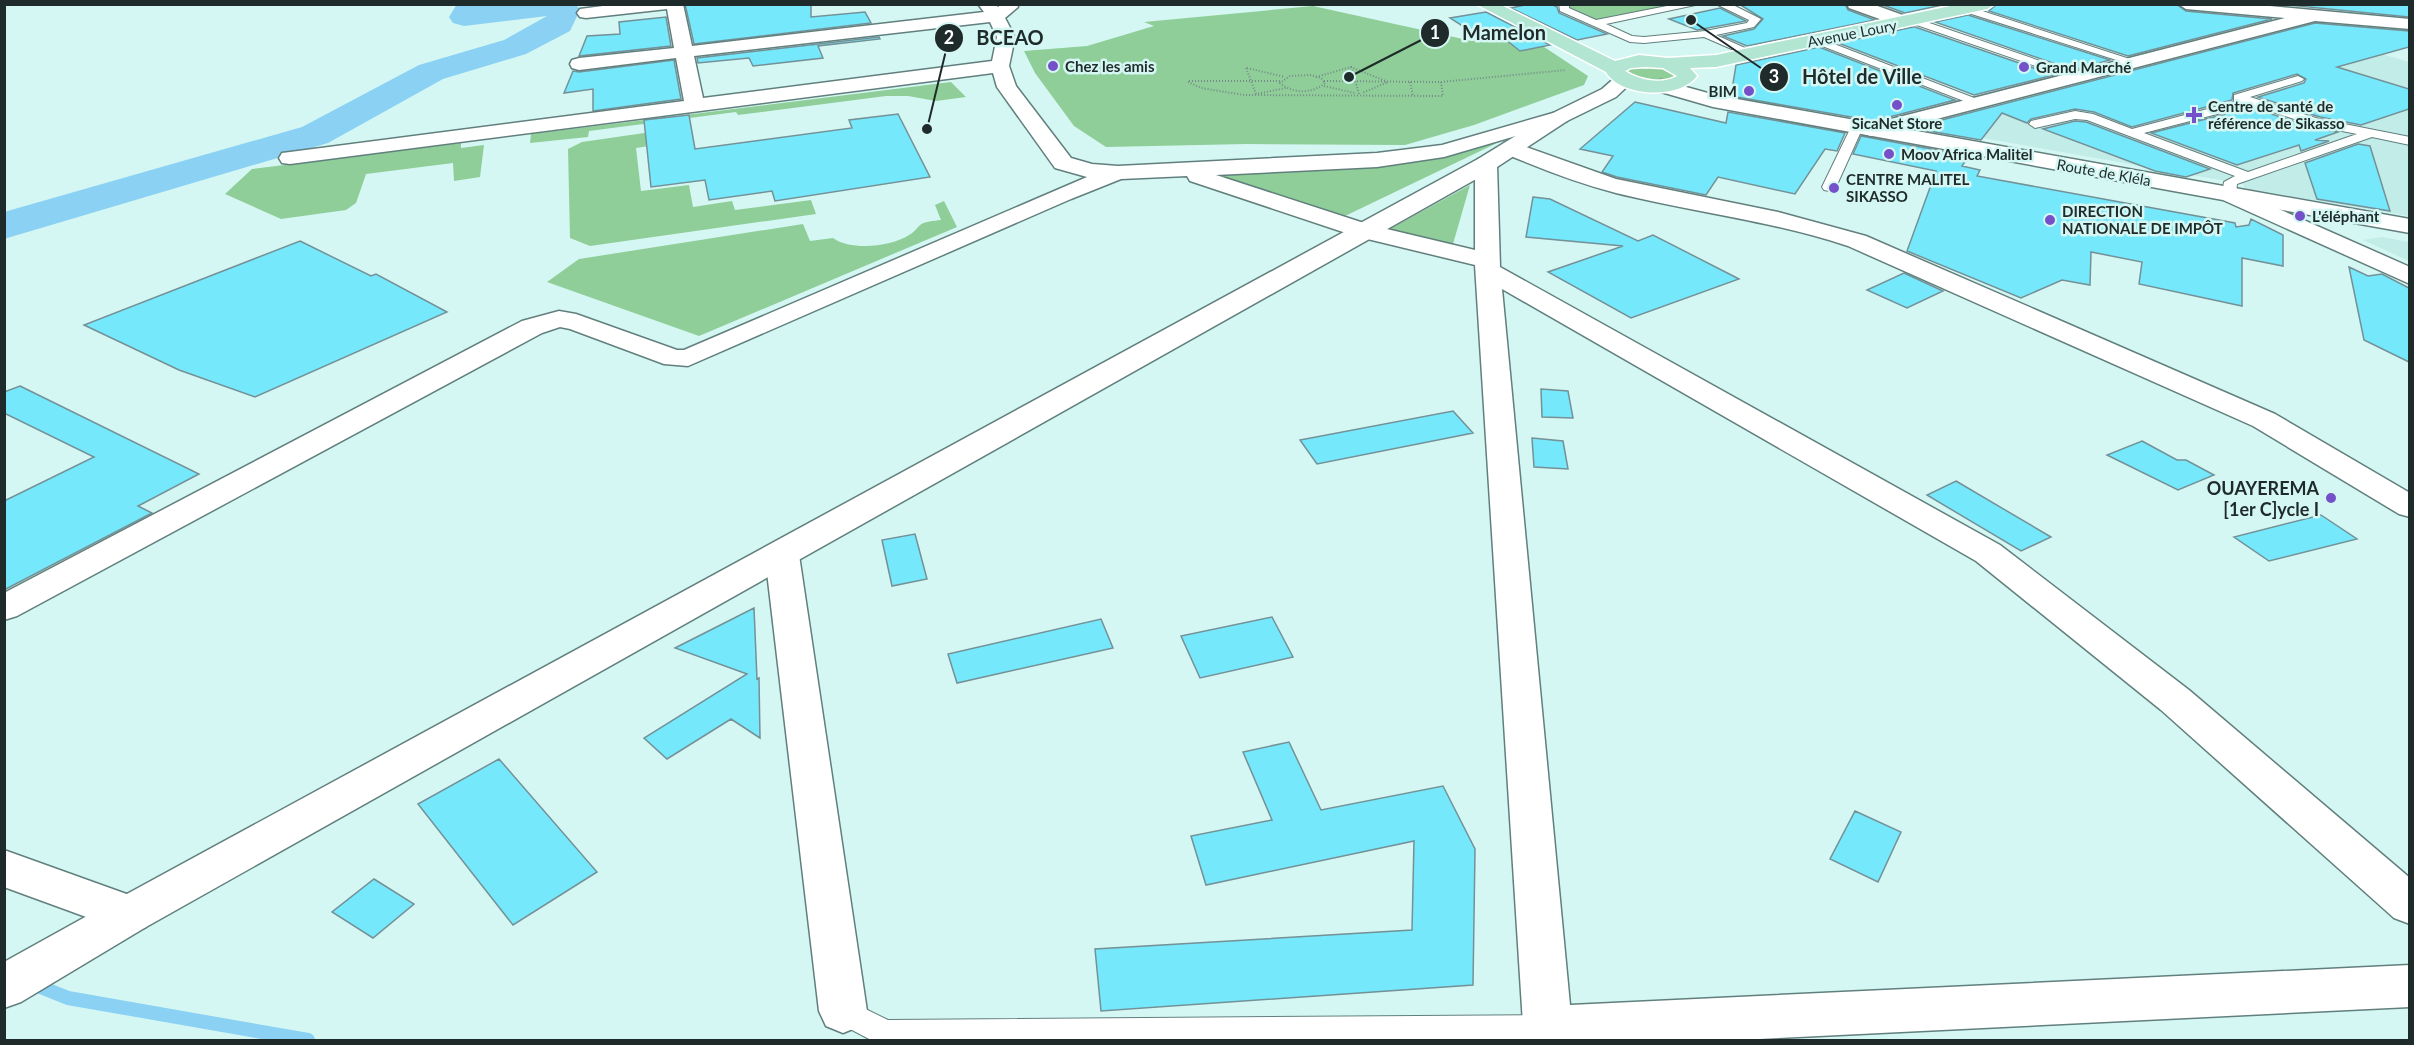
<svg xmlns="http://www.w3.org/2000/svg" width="2414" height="1045" font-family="Lato,sans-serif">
<rect width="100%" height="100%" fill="#d5f7f3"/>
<!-- built -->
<path fill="#c1ece8" d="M 2310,33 L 2409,62 L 2409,216 L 2244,188 L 2243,184 L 1926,128 Z
M 2382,237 L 2409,242 L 2409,261 L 2363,240 Z"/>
<!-- green -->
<path fill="#8fce98" d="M 1559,5 L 1679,5 L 1595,20 Z
M 1313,6 L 1472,41 L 1526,35 L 1588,76 L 1584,85 L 1474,125 L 1405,145 L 1246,144 L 1106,147 L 1074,126 L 1035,73 L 1024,51 L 1087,46 L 1154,26 L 1144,22 Z
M 1631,66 L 1663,66 L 1677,75 L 1677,78 C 1657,86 1641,81 1624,71 Z
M 951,82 L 966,97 L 936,101 L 908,96 L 886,96 L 738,115 L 736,112 L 589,131 L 588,137 L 530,143 L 531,134 Z
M 672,129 L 676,142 L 636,148 L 641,191 L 689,185 L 693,207 L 732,201 L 735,210 L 811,200 L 816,214 L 590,246 L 570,238 L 568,149 L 582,142 Z
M 461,143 L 461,148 L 484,145 L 480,177 L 454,181 L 453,163 L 366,174 L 356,203 L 346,210 L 281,219 L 225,194 L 252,169 Z
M 1497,143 L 1345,216 L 1215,175 C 1310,169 1404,165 1497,143 Z
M 1470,185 L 1453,244 L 1388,230 Z
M 944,201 L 957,227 L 699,336 L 547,282 L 579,259 L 803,224 L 810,241 L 833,238 C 851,251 891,247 909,235 C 913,233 916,229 919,226 C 924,221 934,221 941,220 L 935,205 Z"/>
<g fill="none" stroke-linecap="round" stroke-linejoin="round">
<!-- stream -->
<path stroke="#8bd1f4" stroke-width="14" d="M 33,984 L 68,998 L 308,1040"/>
<!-- river -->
<path fill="#8bd1f4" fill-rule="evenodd" d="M 457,4 L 576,4 L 580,10 L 570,31 L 526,54 L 443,79 L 328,143 L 4,239 L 4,212 L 302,127 L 419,65 L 504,40 L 547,16 L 464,26 L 453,23 L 449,17 Z"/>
</g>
<!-- building -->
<path fill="#76e8fc" stroke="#739197" stroke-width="1.5" d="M 685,4 L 811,4 L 811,17 L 865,12 L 871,23 L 694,44 Z
M 1529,4 L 1551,4 L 1557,7 L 1559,13 L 1607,34 L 1577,40 L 1511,8 Z
M 1739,4 L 1845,4 L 1848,10 L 1875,20 L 1747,46 L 1723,36 L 1754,29 L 1763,19 Z
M 1880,4 L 1947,4 L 1905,13 Z
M 1997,4 L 2176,4 L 2186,11 L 2272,19 L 2128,56 L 1989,11 Z
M 2279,4 L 2409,4 L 2409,17 Z
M 1720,8 L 1746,21 L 1697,30 L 1669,19 Z
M 1486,12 L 1550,45 L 1520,51 L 1501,36 L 1481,38 L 1450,18 Z
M 1968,15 L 2110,60 L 2073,70 L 1935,22 Z
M 666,17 L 671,46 L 579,56 L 587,36 L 620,34 L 619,22 Z
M 2315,23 L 2409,31 L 2409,47 L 2337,67 L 2409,89 L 2409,109 L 2361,125 L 2320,117 L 2258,97 L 2304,83 L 2306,79 L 2297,74 L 2233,93 L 2232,100 L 2132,127 L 2094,112 L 2075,109 L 2031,119 L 2027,123 L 2002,113 L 1981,140 L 1911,128 Z
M 1913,27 L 1915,27 L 2054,75 L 1974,95 L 1838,43 Z
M 879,37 L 880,39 L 818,46 L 823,58 L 753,66 L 749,58 L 698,63 L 697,58 Z
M 1819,47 L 1955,100 L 1874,121 L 1731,96 L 1736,65 Z
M 674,60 L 681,99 L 593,111 L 593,89 L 564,93 L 573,71 L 579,72 Z
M 1635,102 L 1726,123 L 1728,112 L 1845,133 L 1837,151 L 1825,149 L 1795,194 L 1718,177 L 1706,195 L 1617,177 L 1602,172 L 1613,156 L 1580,149 Z
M 2247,106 L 2311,127 L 2338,132 L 2315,140 L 2329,141 L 2301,151 L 2299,145 L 2237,165 L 2151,133 L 2245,109 Z
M 898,114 L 930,177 L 775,201 L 772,191 L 709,200 L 705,180 L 651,187 L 644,120 L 689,115 L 695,149 L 852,128 L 849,120 Z
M 2075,121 L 2086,122 L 2210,169 L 2186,177 L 2155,171 L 2043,129 Z
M 1861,136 L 1969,156 L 1962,166 L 1980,170 L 1977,176 L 2235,223 L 2236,227 L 2249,225 L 2251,219 L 2283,235 L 2283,266 L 2242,258 L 2242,306 L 2139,284 L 2142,262 L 2091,252 L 2090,285 L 2062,280 L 2021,298 L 1907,251 L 1936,171 L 1853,154 Z
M 2358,144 L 2370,146 L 2390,211 L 2317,199 L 2305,163 Z
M 1533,197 L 1550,199 L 1638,241 L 1653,235 L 1739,279 L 1631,318 L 1548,272 L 1623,246 L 1526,237 Z
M 300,241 L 371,276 L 376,274 L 447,312 L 255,397 L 179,370 L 84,325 Z
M 2349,267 L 2368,276 L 2382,274 L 2409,288 L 2409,362 L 2364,340 Z
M 1904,273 L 1943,291 L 1907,308 L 1867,290 Z
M 20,386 L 199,474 L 138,506 L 152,513 L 4,590 L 4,501 L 94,457 L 4,413 L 4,392 Z
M 1541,389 L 1568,391 L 1573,418 L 1542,417 Z
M 1453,411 L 1473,433 L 1317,464 L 1300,440 Z
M 1532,438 L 1563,441 L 1568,469 L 1534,467 Z
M 2142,441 L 2177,460 L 2186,460 L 2214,475 L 2178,490 L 2107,455 Z
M 1956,481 L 2051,537 L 2021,551 L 1927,495 Z
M 2321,515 L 2357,539 L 2269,561 L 2234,537 Z
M 915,534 L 927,579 L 892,586 L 882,540 Z
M 754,608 L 757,679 L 759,678 L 760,738 L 731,719 L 667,759 L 644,738 L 747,674 L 675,648 Z
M 1272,617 L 1293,657 L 1200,678 L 1181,636 Z
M 1101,619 L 1113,648 L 957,683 L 948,654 Z
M 1289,742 L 1321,810 L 1443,786 L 1475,849 L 1473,985 L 1101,1011 L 1095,949 L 1412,930 L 1414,841 L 1206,885 L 1191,836 L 1272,820 L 1243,752 Z
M 499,759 L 597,872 L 513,925 L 418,804 Z
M 1855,811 L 1901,832 L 1878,882 L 1830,859 Z
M 374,879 L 414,904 L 373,938 L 332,912 Z"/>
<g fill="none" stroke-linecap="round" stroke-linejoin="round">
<!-- service casing -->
<g stroke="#617f7d" stroke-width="2">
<path id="service" d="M 1559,4 L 1569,4 L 1569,8 L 1596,20 L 1677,4 L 1700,4 L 1606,24 L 1632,36 L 1644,37 L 1705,31 L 1747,23 L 1749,20 L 1716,4 L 1731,4 L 1761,19 L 1754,27 L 1716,35 L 1754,52 L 1754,56 L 1750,57 L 1704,37 L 1644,43 L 1630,42 L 1560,11 Z
M 1962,7 L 1970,7 L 2139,62 L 2133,65 L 2129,64 L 1962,11 Z
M 1912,17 L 2081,75 L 2083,77 L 2081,79 L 2073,79 L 1908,22 L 1908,18 Z
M 1816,37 L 1982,101 L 1984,103 L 1978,107 L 1974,105 L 1812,42 L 1812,38 Z
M 2298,76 L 2304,79 L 2302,81 L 2250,97 L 2319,119 L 2410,137 L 2410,145 L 2372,137 L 2237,184 L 2236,194 L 2229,198 L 2222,194 L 2224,182 L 2235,176 L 2087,120 L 2075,119 L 2035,128 L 2029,124 L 2031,121 L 2075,111 L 2093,114 L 2132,129 L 2234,102 L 2234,95 ZM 2246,103 L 2312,125 L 2357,134 L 2248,172 L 2144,133 L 2244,107 Z
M 1857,123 L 1863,127 L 1836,187 L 1829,191 L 1824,190 L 1822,187 L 1851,127 Z
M 843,998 L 888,1020 L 1546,1015 L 1556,1019 L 1560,1028 L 1556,1037 L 1548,1040 L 871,1040 L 833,1020 L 829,1011 L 833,1002 Z"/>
</g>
<!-- minor casing -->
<g stroke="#617f7d" stroke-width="3">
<path id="minor" d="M 618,4 L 683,4 L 692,46 L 984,12 L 978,4 L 995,4 L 998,7 L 1002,4 L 1017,4 L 1018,7 L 1005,18 L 1015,37 L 1009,66 L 1016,86 L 1071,158 L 1092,164 L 1118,166 L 1377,153 L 1442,145 L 1553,113 L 1567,113 L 1570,117 L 1567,121 L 1444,157 L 1377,167 L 1216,175 L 1370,225 L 1475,250 L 1475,164 L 1478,159 L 1486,157 L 1494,159 L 1497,164 L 1500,267 L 2000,545 L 2189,690 L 2410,878 L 2410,924 L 2394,918 L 2161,710 L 1976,561 L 1502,289 L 1570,1005 L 2410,965 L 2410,1007 L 1739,1040 L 1525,1040 L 1522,1028 L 1523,1024 L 1475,265 L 1355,236 L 1190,181 L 1187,176 L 1121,179 L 1071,199 L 688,366 L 664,364 L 570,329 L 560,327 L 542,333 L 17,616 L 4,620 L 4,593 L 522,321 L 559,311 L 576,314 L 677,350 L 684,350 L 1087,177 L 1055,168 L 997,87 L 993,73 L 290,164 L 282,163 L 279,158 L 282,153 L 290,152 L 684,101 L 676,58 L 579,70 L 572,68 L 570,64 L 572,60 L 579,58 L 674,48 L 667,9 L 586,18 L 580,17 L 577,13 L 580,9 ZM 990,22 L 997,37 L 992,61 L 703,98 L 694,56 Z
M 1847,4 L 1872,4 L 1911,18 L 1914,22 L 1911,26 L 1899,26 L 1849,8 Z
M 2178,4 L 2249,4 L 2410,19 L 2410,29 L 2315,21 L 1871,136 L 1864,134 L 1861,130 L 1864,126 L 2285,18 L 2186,9 Z
M 1512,142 L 1616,179 L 1778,212 L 1866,236 L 2275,414 L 2410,493 L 2410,517 L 2399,514 L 2253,426 L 1848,246 C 1773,221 1693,212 1616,193 C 1578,183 1541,169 1504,153 L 1501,148 L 1504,143 Z
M 2229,187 L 2410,219 L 2410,233 L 2221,199 L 2218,194 L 2221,189 Z
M 782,544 L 794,547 L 799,555 L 867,1011 L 860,1026 L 843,1033 L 826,1026 L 819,1011 L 765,555 L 770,547 Z
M 4,850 L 146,901 L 153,914 L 146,927 L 130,933 L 4,887 Z"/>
</g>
<!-- tertiary casing -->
<g stroke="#617f7d" stroke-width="3">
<path id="tertiary" d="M 1625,73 L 1632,75 L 1635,79 L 1616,97 L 1567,121 L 1494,169 L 146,927 L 21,1002 L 4,1008 L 4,962 L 114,901 L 1478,159 L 1553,113 L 1602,89 L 1618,75 Z"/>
</g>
<!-- secondary casing -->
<g stroke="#617f7d" stroke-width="3">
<path id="secondary" d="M 1661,80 L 1715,95 L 2229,187 L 2410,267 L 2410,284 L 2223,200 L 1713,107 L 1654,90 L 1651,86 L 1654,82 Z"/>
</g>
<!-- primary casing -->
<g stroke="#fff" stroke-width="3">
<path id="primary" d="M 1476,4 L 1499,4 L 1615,61 L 1639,55 L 1668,58 L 1716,55 L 1960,4 L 1995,4 L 1987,9 L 1716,67 L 1690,68 L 1697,76 C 1680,100 1620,97 1606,72 ZM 1645,67 L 1663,68 L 1677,76 C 1662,85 1639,80 1625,71 L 1631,68 Z"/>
</g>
<!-- path -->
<path stroke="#758b89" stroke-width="2" stroke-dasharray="1 2" stroke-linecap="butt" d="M 1351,67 L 1359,94
M 1246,68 L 1256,94 L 1286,88
M 1247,68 L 1285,77
M 1310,75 L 1321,78 L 1325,83 C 1312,94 1293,94 1280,83 L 1290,76 Z
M 1316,77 L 1351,67 L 1388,82 L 1362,93
M 1189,81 L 1281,81
M 1324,81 L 1441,82 L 1566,70
M 1188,82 L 1201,88 L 1244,95 L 1443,96 L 1441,82
M 1410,82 L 1413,96
M 1324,86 L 1355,93"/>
<!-- service -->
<use href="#service" fill="#fff" fill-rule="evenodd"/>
<!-- minor -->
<use href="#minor" fill="#fff" fill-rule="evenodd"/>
<!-- tertiary -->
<use href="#tertiary" fill="#fff" fill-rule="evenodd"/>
<!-- secondary -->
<use href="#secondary" fill="#fff" fill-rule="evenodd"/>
<!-- primary -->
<use href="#primary" fill="#b3e5d3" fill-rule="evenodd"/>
</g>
<!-- markers -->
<g fill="#7450c9" stroke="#d5f7f3" stroke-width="2">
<circle cx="1053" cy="66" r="6"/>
<circle cx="2024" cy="67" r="6"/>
<circle cx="1749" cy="91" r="6"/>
<circle cx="1897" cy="105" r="6"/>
<path d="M2191 106h6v6h6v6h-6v6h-6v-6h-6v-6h6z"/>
<circle cx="1889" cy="154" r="6"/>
<circle cx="1834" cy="188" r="6"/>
<circle cx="2300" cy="216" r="6"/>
<circle cx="2050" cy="220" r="6"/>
<circle cx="2331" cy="498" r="6"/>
</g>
<g text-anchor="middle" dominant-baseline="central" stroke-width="5" stroke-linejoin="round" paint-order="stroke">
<!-- far-street labels -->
<g font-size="15" fill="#1f2b2a" stroke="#d5f7f3">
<text transform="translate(1852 33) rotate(-11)">Avenue Loury</text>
<text transform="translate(2104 172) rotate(10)">Route de Kléla</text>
</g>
<!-- far-poi labels -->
<g font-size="15" font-weight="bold" fill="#1f2b2a" stroke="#d5f7f3" text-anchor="start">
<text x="1065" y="66">Chez les amis</text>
<text x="2036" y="67">Grand Marché</text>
<text x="1737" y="91" text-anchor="end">BIM</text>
<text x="2208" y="106">Centre de santé de<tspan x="2208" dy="17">référence de Sikasso</tspan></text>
<text x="1897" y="123" text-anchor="middle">SicaNet Store</text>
<text x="1901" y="154">Moov Africa Malitel</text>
<text x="1846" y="179">CENTRE MALITEL<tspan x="1846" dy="17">SIKASSO</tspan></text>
<text x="2062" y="211">DIRECTION<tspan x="2062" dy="17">NATIONALE DE IMPÔT</tspan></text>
<text x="2312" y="216">L'éléphant</text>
</g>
<!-- poi labels -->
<g font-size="18" font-weight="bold" fill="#1f2b2a" stroke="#d5f7f3" text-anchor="end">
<text x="2319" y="488">OUAYEREMA<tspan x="2319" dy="21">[1er C]ycle I</tspan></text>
</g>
</g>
<!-- callouts -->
<path fill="none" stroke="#1f2b2a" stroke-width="2" d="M1349 77L1435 33M927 129L949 38M1691 20L1774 77"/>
<g fill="#1f2b2a" stroke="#d5f7f3" stroke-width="2">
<circle cx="1349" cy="77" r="6"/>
<circle cx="927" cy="129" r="6"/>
<circle cx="1691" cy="20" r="6"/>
<circle cx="1435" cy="33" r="15"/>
<circle cx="949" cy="38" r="15"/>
<circle cx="1774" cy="77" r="15"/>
</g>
<g font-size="18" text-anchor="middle" font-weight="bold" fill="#fff">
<text x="1435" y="39">1</text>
<text x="949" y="44">2</text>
<text x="1774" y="83">3</text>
</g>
<g font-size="20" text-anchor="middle" font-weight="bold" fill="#1f2b2a" stroke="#d5f7f3" stroke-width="5" stroke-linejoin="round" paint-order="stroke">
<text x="1504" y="40">Mamelon</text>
<text x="1010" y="45">BCEAO</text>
<text x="1862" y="84">Hôtel de Ville</text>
</g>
<!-- border -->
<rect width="2414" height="1045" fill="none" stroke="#1f2b2a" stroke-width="12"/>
</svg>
